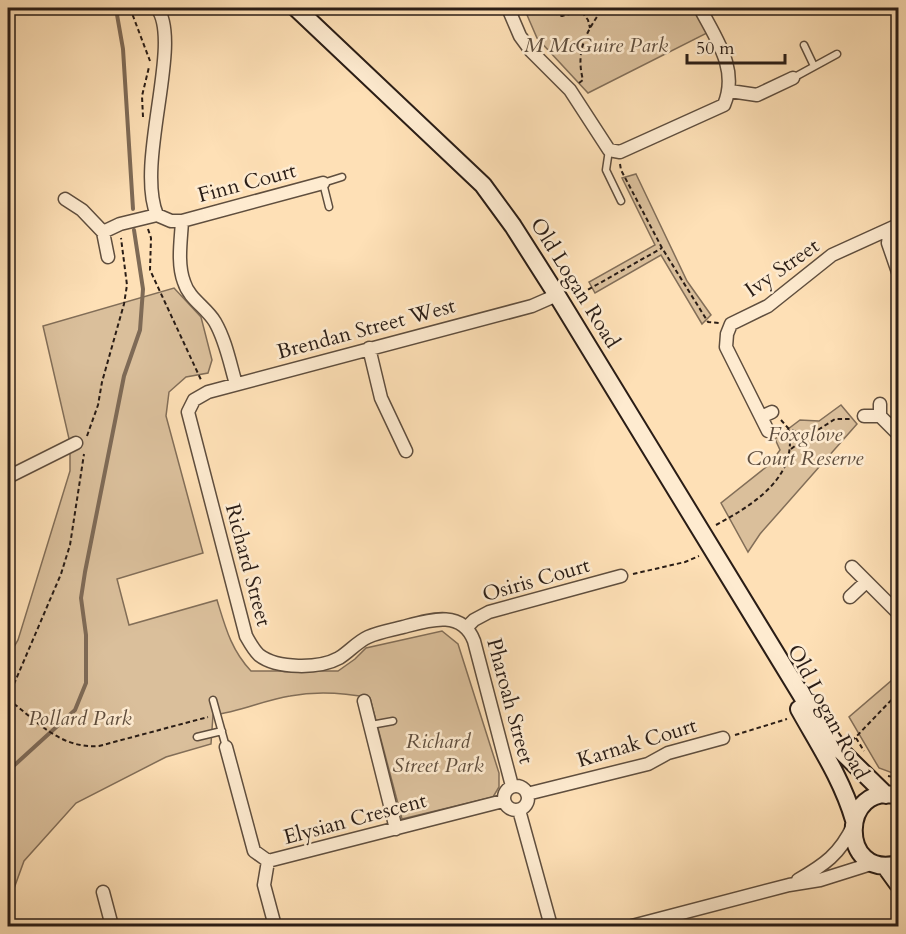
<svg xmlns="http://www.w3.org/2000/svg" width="906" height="934" font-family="Cardo,serif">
<rect width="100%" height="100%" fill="#fee0b6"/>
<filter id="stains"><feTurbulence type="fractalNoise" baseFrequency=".00333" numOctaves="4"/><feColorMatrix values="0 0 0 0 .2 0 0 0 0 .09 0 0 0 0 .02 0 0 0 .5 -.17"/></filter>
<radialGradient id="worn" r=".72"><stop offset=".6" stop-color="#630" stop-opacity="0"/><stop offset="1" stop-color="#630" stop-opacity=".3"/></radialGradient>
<!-- green -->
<path fill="#dabf9b" stroke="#826e58" stroke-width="1.5" d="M 524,8 L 694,8 L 707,33 L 588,93 L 537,38 Z
M 636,174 L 687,281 L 711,315 L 702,324 L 661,255 L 595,293 L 589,282 L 655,245 L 622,178 Z
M 174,288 L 201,317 L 212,360 L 208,373 L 186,377 L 169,392 L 166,416 L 203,553 L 117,579 L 129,625 L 217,600 C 225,626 231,650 251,671 L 338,671 L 355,659 L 366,648 L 442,631 L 458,644 L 499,773 L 499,787 L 493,797 L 402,819 L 370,698 C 345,693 317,691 290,696 C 264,700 240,712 213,715 L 211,744 L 166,757 L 76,803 L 24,861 L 8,905 L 8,657 L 18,640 L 70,471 L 70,443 L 43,326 Z
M 841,405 L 857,424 L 760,534 L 748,552 L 721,503 L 770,464 L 780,450 L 775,439 L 800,420 L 819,421 Z
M 898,675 L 898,775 L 879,768 L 849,717 Z"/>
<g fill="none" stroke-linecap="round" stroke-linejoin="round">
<!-- stream -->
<path stroke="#7e6a56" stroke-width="4" d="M 116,9 L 123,49 L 133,209
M 8,771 L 75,710 L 86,683 L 86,635 L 81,598 L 85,572 L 124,376 L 140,330 L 143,289 L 134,230"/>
<!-- service casing -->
<g stroke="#5f4e3e" stroke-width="9">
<path id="service" d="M 804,45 L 814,66
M 793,78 L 837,54
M 609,150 L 606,170 L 621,201
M 329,207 L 323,183 L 342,177
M 213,700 L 226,747
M 371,725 L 393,721
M 197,737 L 222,731"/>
</g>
<!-- minor casing -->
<g stroke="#5f4e3e" stroke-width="15">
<path id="minor" d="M 157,8 C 183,42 135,163 157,215 L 171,221 L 182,221 L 323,183
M 508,8 L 520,36 L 531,51 L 570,90 L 609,150 L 620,152 L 724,105 C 739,69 716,39 700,8
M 730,91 L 757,95 L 793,78
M 65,199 L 82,210 L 103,232 L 120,224 L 157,215
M 182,221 C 181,240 177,264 184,282 C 189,299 206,307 215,322 C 226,341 230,364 236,384
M 890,230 L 888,243 L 898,272
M 103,232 L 108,257
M 369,348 L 381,398 L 406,451
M 864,416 L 880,416 L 880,404
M 880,416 L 898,434
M 761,417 L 726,347 L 727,334 L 731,324 L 768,306 L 832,255 L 898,225
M 768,431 L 761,417 L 772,412
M 8,477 L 76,443
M 852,567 L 898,613
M 850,597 L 866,582
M 466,628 L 474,620 L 489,612 L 621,576
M 364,701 L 396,829
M 226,747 L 254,851 L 268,861 L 503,801
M504 798a12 12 0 1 1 24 0a12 12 0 1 1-24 0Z
M 512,786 L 474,641 C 462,609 429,620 403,627 C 392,630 379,632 368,637 C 357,642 349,652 339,658 C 319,669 277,669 259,655 C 253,649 250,643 246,636 L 188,412 L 194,400 L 208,392 L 532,306 L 557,295
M 527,794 L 648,764 L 668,753 L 723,738
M 519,810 L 551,926
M 268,861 L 264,885 L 275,926
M 798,880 C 824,865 840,854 853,826
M 103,892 L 112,926
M 632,926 L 789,885 L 820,880 L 874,863"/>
</g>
<!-- secondary casing -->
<g stroke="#2a1d16" stroke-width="20">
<path id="secondary" d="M 296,8 L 483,185 L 513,226 L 555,292 L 808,706 L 840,750 L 886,795
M 799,709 C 819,745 842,779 854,820
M 898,796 C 840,780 838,880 898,864
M 885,866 L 898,884"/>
</g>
<!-- path -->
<path stroke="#2a1d16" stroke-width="2" stroke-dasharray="4.5 3" stroke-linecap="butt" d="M 130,8 L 150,61
M 539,8 L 562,16 L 581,11 L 590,13 L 603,8
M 582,12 L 588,20 L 590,28
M 524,13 L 538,8
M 579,83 L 583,80 C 575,50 587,31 603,8
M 143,117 L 142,96 L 149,67
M 620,164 L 621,170 L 662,248 L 708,322 L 719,323
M 148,229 L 151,238 L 150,270 L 202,382
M 575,297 L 662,248
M 893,407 L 898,400
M 781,420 L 788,428 L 807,437 L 835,419 L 852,419
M 87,436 L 98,405 L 102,382 L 124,304 L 127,285 L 121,238
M 791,449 L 807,437
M 716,525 C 753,505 800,476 788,428
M 633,574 L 685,562 L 699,556
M 8,698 L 61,574 L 70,545 L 84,454
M 8,699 C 37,721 60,749 99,746 L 208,717
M 735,735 L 787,719
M 856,738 L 864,751
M 852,741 L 898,693
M 888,776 L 898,778"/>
<!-- service -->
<use href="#service" stroke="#feebd0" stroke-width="6"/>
<!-- minor -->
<use href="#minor" stroke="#feebd0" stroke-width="12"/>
<!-- secondary -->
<use href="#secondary" stroke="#feebd0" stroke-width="16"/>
</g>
<g text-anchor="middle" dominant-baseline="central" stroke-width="5" stroke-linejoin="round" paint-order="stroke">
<!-- park labels -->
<g font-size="21" font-style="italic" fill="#5f4e3e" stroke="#feebd0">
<text x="596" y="45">M McGuire Park</text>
<text x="805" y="434">Foxglove<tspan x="805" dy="24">Court Reserve</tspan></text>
<text x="80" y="718">Pollard Park</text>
<text x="438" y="741">Richard<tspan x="438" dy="24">Street Park</tspan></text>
</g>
<!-- street labels -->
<g font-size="21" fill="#2a1d16" stroke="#feebd0">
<text transform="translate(247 183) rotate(-15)">Finn Court</text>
<text transform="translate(782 268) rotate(-35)">Ivy Street</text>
<text transform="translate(575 283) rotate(58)">Old Logan Road</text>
<text transform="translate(366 329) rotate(-15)">Brendan Street West</text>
<text transform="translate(248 565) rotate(75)">Richard Street</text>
<text transform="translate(536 580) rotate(-16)">Osiris Court</text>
<text transform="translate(510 701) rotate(75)">Pharoah Street</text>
<text transform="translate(828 712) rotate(62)">Old Logan Road</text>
<text transform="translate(637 743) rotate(-17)">Karnak Court</text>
<text transform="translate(355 819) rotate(-15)">Elysian Crescent</text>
</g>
</g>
<!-- margin -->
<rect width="906" height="934" fill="none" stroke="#fee0b6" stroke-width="30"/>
<rect x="9" y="9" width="888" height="916" fill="none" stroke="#2a1d16" stroke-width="3"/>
<rect x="15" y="15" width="876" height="904" fill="none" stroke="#2a1d16" stroke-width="1.5"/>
<!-- scale -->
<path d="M687 54v9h98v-9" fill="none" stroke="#2a1d16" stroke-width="3"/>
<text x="696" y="54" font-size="18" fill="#2a1d16" stroke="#feebd0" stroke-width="4.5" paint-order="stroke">50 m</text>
<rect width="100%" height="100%" filter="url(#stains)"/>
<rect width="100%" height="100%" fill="url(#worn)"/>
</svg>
